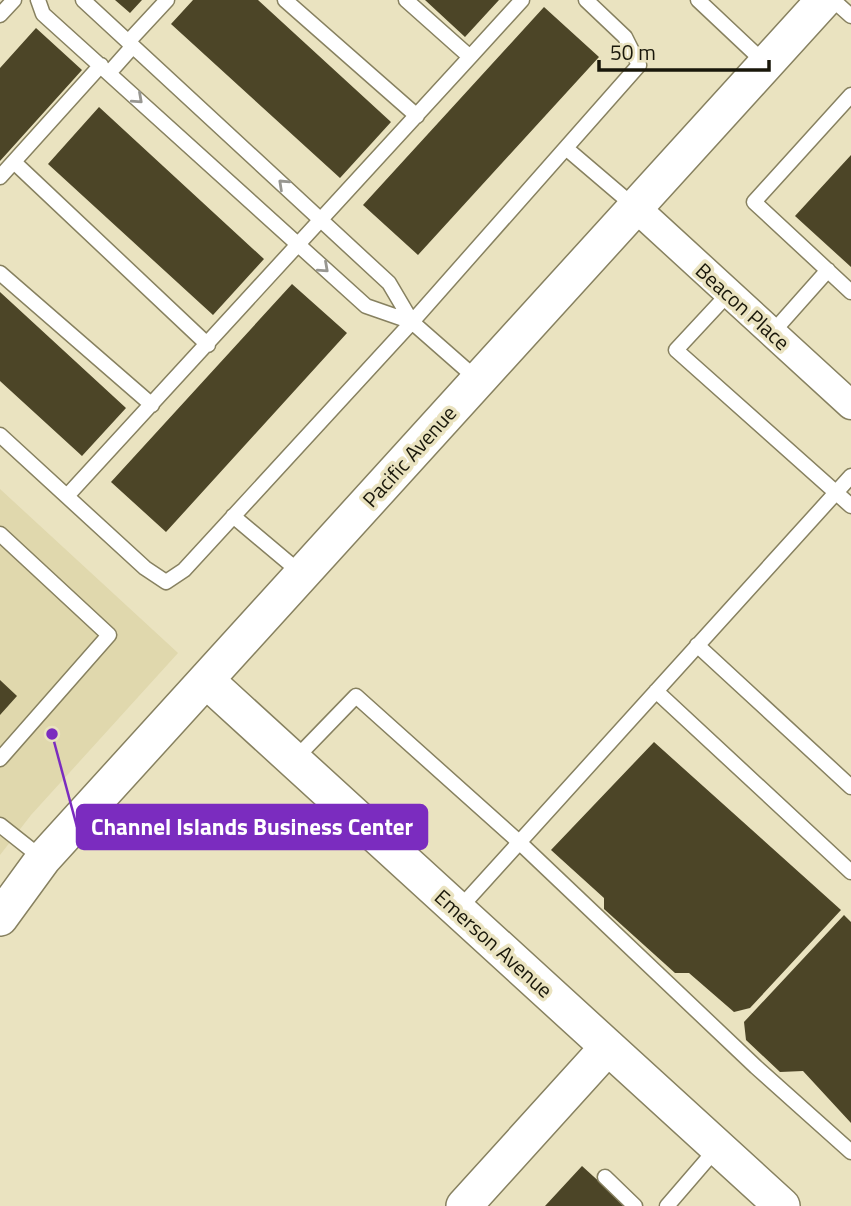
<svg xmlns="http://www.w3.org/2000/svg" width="851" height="1206" font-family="'Titillium Web',sans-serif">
<rect width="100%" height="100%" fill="#eae3c0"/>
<!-- built -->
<path fill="#e0d8ad" d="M 0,489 L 178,653 L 31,815 L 0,855 Z"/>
<!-- building -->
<path fill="#4c4527" d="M 115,0 L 142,0 L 130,13 Z
M 193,0 L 258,0 L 391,122 L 340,178 L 171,24 Z
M 425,0 L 499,0 L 465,37 Z
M 544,7 L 599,57 L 418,255 L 363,205 Z
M 36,28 L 82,70 L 0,161 L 0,68 Z
M 99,107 L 264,259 L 213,315 L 48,164 Z
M 851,155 L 851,267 L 795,216 Z
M 292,284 L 347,333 L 166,532 L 111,482 Z
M 0,292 L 126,408 L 82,456 L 0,381 Z
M 0,680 L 17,696 L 0,715 Z
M 654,742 L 841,910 L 750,1008 L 734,1012 L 689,973 L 675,973 L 604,909 L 604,898 L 551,850 Z
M 844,915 L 851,922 L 851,1123 L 803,1071 L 780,1072 L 746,1040 L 744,1022 Z
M 582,1166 L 626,1206 L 545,1206 Z"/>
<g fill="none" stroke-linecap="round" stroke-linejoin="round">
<!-- service casing -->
<g stroke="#878160" stroke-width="17">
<path id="service" d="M 38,0 L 43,14 L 366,306 L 412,322
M 83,0 L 389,283 L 412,322 L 478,380
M 285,0 L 417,116
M 406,0 L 470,57 L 522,0
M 698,0 L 766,64
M 833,0 L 851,16
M 0,15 L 14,0
M 128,42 L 167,0
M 109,73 L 133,46
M 851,95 L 754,202 L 851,292
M 567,149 L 635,207
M 14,162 L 208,345
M 0,177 L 101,65
M 0,273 L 152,405
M 729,293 L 676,350 L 851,506
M 772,333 L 828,270
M 0,435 L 145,568 L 166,582 L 184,570 L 412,322 L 639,65 L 625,37 L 586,0
M 67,496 L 470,57
M 233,516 L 302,574
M 0,534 L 109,635 L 0,759
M 697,645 L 851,787
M 656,691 L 851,872
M 294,760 L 356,696 L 519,842 L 756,1067 L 851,1152
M 0,825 L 43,859
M 458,910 L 851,476
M 605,1177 L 635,1206
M 667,1206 L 717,1148"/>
</g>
<!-- minor casing -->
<g stroke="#878160" stroke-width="31">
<path id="minor" d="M 635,207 L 851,405"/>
</g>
<!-- tertiary casing -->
<g stroke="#878160" stroke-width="38">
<path id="tertiary" d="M 206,680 L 782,1206
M 0,918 L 43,859 L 824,0
M 464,1206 L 608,1047"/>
</g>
<!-- service -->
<use href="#service" stroke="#fff" stroke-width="14"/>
<!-- minor -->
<use href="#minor" stroke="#fff" stroke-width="28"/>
<!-- tertiary -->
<use href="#tertiary" stroke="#fff" stroke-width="35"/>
</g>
<!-- one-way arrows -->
<defs><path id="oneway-chevron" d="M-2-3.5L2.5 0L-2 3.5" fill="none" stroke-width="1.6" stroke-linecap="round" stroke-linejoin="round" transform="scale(1.75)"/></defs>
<g stroke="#989791">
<use href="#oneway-chevron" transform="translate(138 99) rotate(42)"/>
<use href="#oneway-chevron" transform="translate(283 184) rotate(-137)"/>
<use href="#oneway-chevron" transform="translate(324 268) rotate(42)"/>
</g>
<g text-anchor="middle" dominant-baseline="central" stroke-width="7" stroke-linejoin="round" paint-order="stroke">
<!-- street labels -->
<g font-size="21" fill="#19170a" stroke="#eae3c0">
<text transform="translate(743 306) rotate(42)">Beacon Place</text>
<text transform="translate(409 456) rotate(-48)">Pacific Avenue</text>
<text transform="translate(494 943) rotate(42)">Emerson Avenue</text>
</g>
</g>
<!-- callouts -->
<path fill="none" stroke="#7b2cbf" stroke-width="2.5" d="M52 734L77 827"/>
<circle fill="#7b2cbf" stroke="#eae3c0" stroke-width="2.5" cx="52" cy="734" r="7"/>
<rect fill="#7b2cbf" stroke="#7b2cbf" stroke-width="2.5" x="77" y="805" width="350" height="44" rx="7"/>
<g font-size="23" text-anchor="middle" font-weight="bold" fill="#fff">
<text x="252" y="835">Channel Islands Business Center</text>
</g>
<!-- scale -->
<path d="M599 60v10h170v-10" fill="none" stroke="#19170a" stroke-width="3.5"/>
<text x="610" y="60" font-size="21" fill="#19170a" stroke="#eae3c0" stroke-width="5" paint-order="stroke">50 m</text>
</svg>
